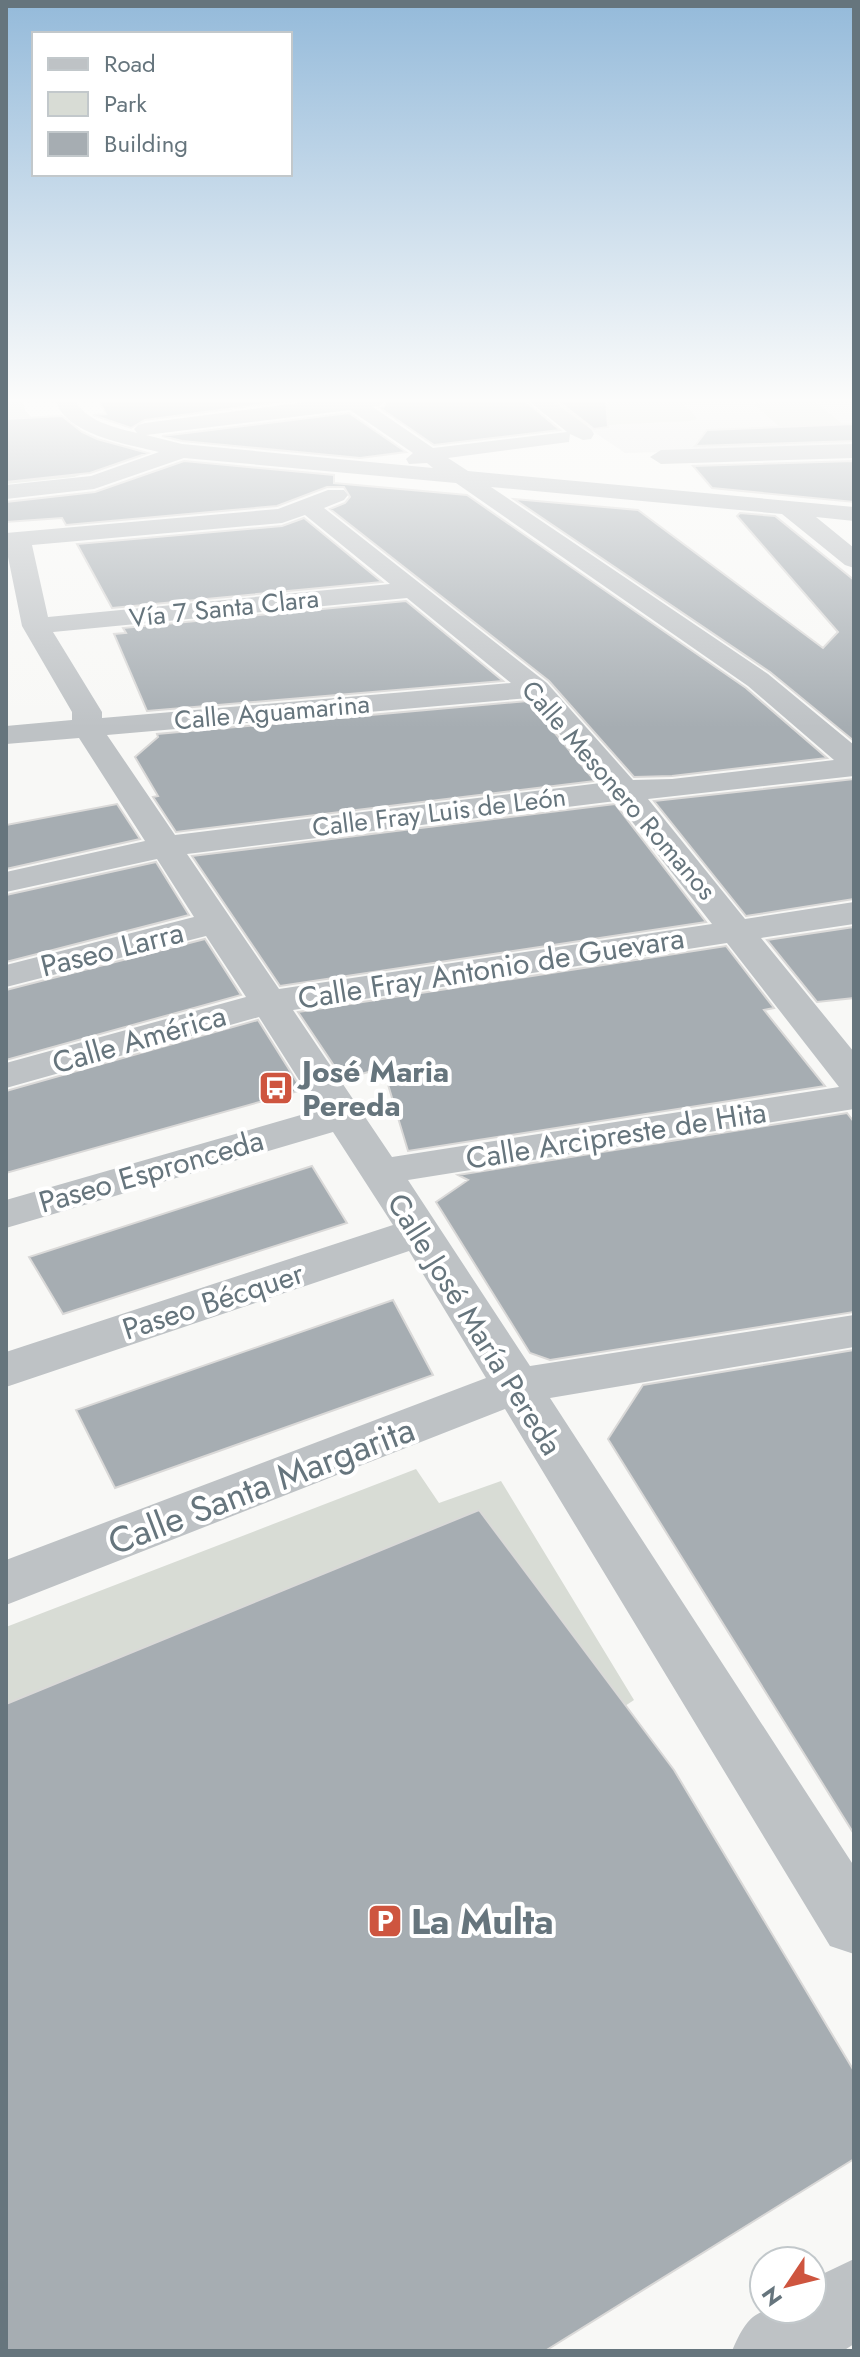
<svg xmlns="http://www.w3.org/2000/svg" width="860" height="2357" font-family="Jost,sans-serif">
<rect width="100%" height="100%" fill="#f8f8f6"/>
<!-- built -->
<path fill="#e9e9e9" d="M 544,398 L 854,398 L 854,447 L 625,453 Z"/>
<!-- green -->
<path fill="#d8dcd5" d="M 544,398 L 789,398 L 684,404 L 697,419 L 690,421 L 584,426 Z
M 23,399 L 25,410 L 38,425 L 131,458 L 74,477 L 6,484 L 6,400 Z
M 813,400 L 854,433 L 797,442 L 753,403 Z
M 416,1469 L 439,1503 L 501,1481 L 634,1700 L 625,1706 L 6,1704 L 6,1627 Z"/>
<!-- building -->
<path fill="#a6adb2" stroke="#dad9d8" stroke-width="2" d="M 98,398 L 310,398 L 145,420 L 131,428 L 93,415 L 106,414 Z
M 386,398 L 522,398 L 560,430 L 434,445 L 380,408 L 384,407 Z
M 554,398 L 606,398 L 608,427 L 594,429 Z
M 349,413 L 406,452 L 360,458 L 182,441 L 162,436 Z
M 62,416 L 82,432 L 97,439 L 148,453 L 90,473 L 6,482 L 6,419 Z
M 854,424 L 854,441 L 695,446 L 707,430 Z
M 184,461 L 334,475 L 334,483 L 467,495 L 746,688 L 827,758 L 672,776 L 634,777 L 549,681 L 330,509 L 345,503 L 350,497 L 344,487 L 327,487 L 277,506 L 66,525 L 62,518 L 6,522 L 6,502 L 95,492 Z
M 854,461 L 854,502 L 712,488 L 693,466 Z
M 514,499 L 638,510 L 823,648 L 838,632 L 737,516 L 740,513 L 775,516 L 854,580 L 854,741 L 770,672 Z
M 304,518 L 382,582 L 112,608 L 77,544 L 282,526 Z
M 406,601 L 503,681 L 147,711 L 114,634 L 126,633 L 123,628 Z
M 528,701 L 595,781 L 176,832 L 153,797 L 158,796 L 135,757 L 158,737 L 157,734 Z
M 854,779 L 854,899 L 746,916 L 654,801 Z
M 117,804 L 140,839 L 6,869 L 6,825 Z
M 615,804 L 706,922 L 280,986 L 192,856 Z
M 156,862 L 189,915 L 6,962 L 6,895 Z
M 854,927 L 854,998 L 817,1002 L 767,940 Z
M 205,939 L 241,995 L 6,1060 L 6,990 Z
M 726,946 L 774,1008 L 764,1010 L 825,1086 L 408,1151 L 383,1068 L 343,1079 L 298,1012 Z
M 258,1020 L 302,1090 L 281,1096 L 263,1088 L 270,1099 L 6,1173 L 6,1091 Z
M 847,1113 L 854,1122 L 854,1312 L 550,1360 L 530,1353 L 436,1202 L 468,1180 L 458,1175 Z
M 312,1166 L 347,1223 L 63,1314 L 29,1257 Z
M 393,1300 L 433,1375 L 115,1488 L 76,1410 Z
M 854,1350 L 854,1834 L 608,1439 L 643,1385 Z
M 479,1510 L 674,1770 L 854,2071 L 854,2159 L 545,2351 L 6,2351 L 6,1704 Z"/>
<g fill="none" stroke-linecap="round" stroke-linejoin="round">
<!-- minor -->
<path fill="#bec2c5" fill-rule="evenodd" d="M 55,398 L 75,398 C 82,421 117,428 137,433 L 134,429 L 138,425 L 145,423 L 336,398 L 383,398 L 382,405 L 373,407 L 433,448 L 567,432 L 525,398 L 548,398 L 591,429 L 594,434 L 591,439 L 583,440 L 570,434 L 569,442 L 561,443 L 448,458 L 468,471 L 854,507 L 854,521 L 816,517 L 854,548 L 854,568 L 845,565 L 782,514 L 491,487 L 768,674 L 854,745 L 854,776 L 648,799 L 745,919 L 854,902 L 854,924 L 761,938 L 854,1052 L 854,1109 L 408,1180 L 530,1366 L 854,1315 L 854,1347 L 550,1398 L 854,1866 L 854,1954 L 830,1946 L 505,1409 L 6,1605 L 6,1560 L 486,1378 L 409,1251 L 6,1387 L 6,1352 L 393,1225 L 333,1132 L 6,1228 L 6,1200 L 318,1110 L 259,1017 L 6,1088 L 6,1063 L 246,997 L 206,936 L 6,987 L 6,965 L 194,917 L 157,859 L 6,892 L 6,872 L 145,841 L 79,738 L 6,744 L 6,726 L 72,720 L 72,712 L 22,626 L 6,547 L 6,533 L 278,509 L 328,490 L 344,490 L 348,495 L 344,500 L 324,508 L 547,683 L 633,780 L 672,779 L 834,760 L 748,686 L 456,483 L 184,458 L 94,489 L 6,499 L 6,485 L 91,476 L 159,452 C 128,444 63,435 55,398 ZM 350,410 L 413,453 L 406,459 L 409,464 L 427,463 L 433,468 L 182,444 L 146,435 ZM 305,515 L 390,584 L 48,617 L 32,545 L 282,523 ZM 407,598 L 511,683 L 102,718 L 102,712 L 53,632 ZM 529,698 L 601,783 L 175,835 L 107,735 ZM 616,801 L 712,924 L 279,989 L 187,854 ZM 727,943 L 839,1087 L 392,1157 L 293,1010 Z
M 854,444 L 854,458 L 661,464 L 650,457 L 661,450 Z
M 854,2259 L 854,2344 L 843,2351 L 732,2351 C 752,2303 764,2309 812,2309 L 812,2279 Z"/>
</g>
<!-- sky -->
<linearGradient id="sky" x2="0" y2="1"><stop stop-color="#94bada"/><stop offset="0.55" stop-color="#fcfcfb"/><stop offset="1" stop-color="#fcfcfb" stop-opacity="0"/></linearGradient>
<rect width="860" height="728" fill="url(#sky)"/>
<!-- icons -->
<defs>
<g id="bus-square" transform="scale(1.8)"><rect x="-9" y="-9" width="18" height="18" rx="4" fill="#ce553f" stroke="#fff"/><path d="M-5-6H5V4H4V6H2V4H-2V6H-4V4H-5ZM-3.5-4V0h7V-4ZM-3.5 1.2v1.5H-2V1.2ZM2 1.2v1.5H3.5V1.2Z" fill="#fff"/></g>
<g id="parking-square" transform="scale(1.8)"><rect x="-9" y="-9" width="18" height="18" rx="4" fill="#ce553f" stroke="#fff"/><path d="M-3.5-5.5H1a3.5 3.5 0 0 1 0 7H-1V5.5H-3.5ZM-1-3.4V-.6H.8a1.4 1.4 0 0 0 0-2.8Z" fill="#fff"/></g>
</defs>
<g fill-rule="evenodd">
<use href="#bus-square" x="276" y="1088"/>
<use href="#parking-square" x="385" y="1921"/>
</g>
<g text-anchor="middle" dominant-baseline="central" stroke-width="8" stroke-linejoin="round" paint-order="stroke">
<!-- far-street labels -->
<g font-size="26" fill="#66757d" stroke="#fff">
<text transform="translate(224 608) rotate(-6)">Vía 7 Santa Clara</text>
<text transform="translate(272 712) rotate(-5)">Calle Aguamarina</text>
<text transform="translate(619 790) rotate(49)">Calle Mesonero Romanos</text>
<text transform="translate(439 812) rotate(-7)">Calle Fray Luis de León</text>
</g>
<!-- street labels -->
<g font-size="30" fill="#66757d" stroke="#fff">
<text transform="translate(112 949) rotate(-14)">Paseo Larra</text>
<text transform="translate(491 968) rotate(-9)">Calle Fray Antonio de Guevara</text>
<text transform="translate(139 1039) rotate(-16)">Calle América</text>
<text transform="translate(616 1135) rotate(-9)">Calle Arcipreste de Hita</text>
<text transform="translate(151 1171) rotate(-16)">Paseo Espronceda</text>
<text transform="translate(213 1301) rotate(-18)">Paseo Bécquer</text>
<text transform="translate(475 1324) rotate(58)">Calle José María Pereda</text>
</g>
<!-- poi labels -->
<g font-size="30" font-weight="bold" fill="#66757d" stroke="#fff" text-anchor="start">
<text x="302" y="1071">José Maria<tspan x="302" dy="34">Pereda</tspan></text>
</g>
<!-- near-street labels -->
<g font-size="36" fill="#66757d" stroke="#fff">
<text transform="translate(261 1485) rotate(-21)">Calle Santa Margarita</text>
</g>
<!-- near-poi labels -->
<g font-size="36" font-weight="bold" fill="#66757d" stroke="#fff" text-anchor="start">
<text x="411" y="1921">La Multa</text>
</g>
</g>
<!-- border -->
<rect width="860" height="2357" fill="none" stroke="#66757d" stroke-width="16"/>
<!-- legend -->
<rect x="32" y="32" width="260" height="144" fill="#ffffff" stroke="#c2c8cb" stroke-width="2"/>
<rect x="48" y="58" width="40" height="12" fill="#bec2c5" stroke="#c2c8cb" stroke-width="2"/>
<text x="104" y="72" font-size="24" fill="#66757d">Road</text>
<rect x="48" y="92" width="40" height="24" fill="#d8dcd5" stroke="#c2c8cb" stroke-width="2"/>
<text x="104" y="112" font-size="24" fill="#66757d">Park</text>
<rect x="48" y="132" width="40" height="24" fill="#a6adb2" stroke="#c2c8cb" stroke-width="2"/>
<text x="104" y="152" font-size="24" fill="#66757d">Building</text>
<!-- north arrow -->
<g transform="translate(788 2285) rotate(235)"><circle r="38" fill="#ffffff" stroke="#c2c8cb" stroke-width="2"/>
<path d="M0-6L14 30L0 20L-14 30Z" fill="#ce553f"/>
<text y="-12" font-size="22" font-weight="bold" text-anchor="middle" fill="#66757d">N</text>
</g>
</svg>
